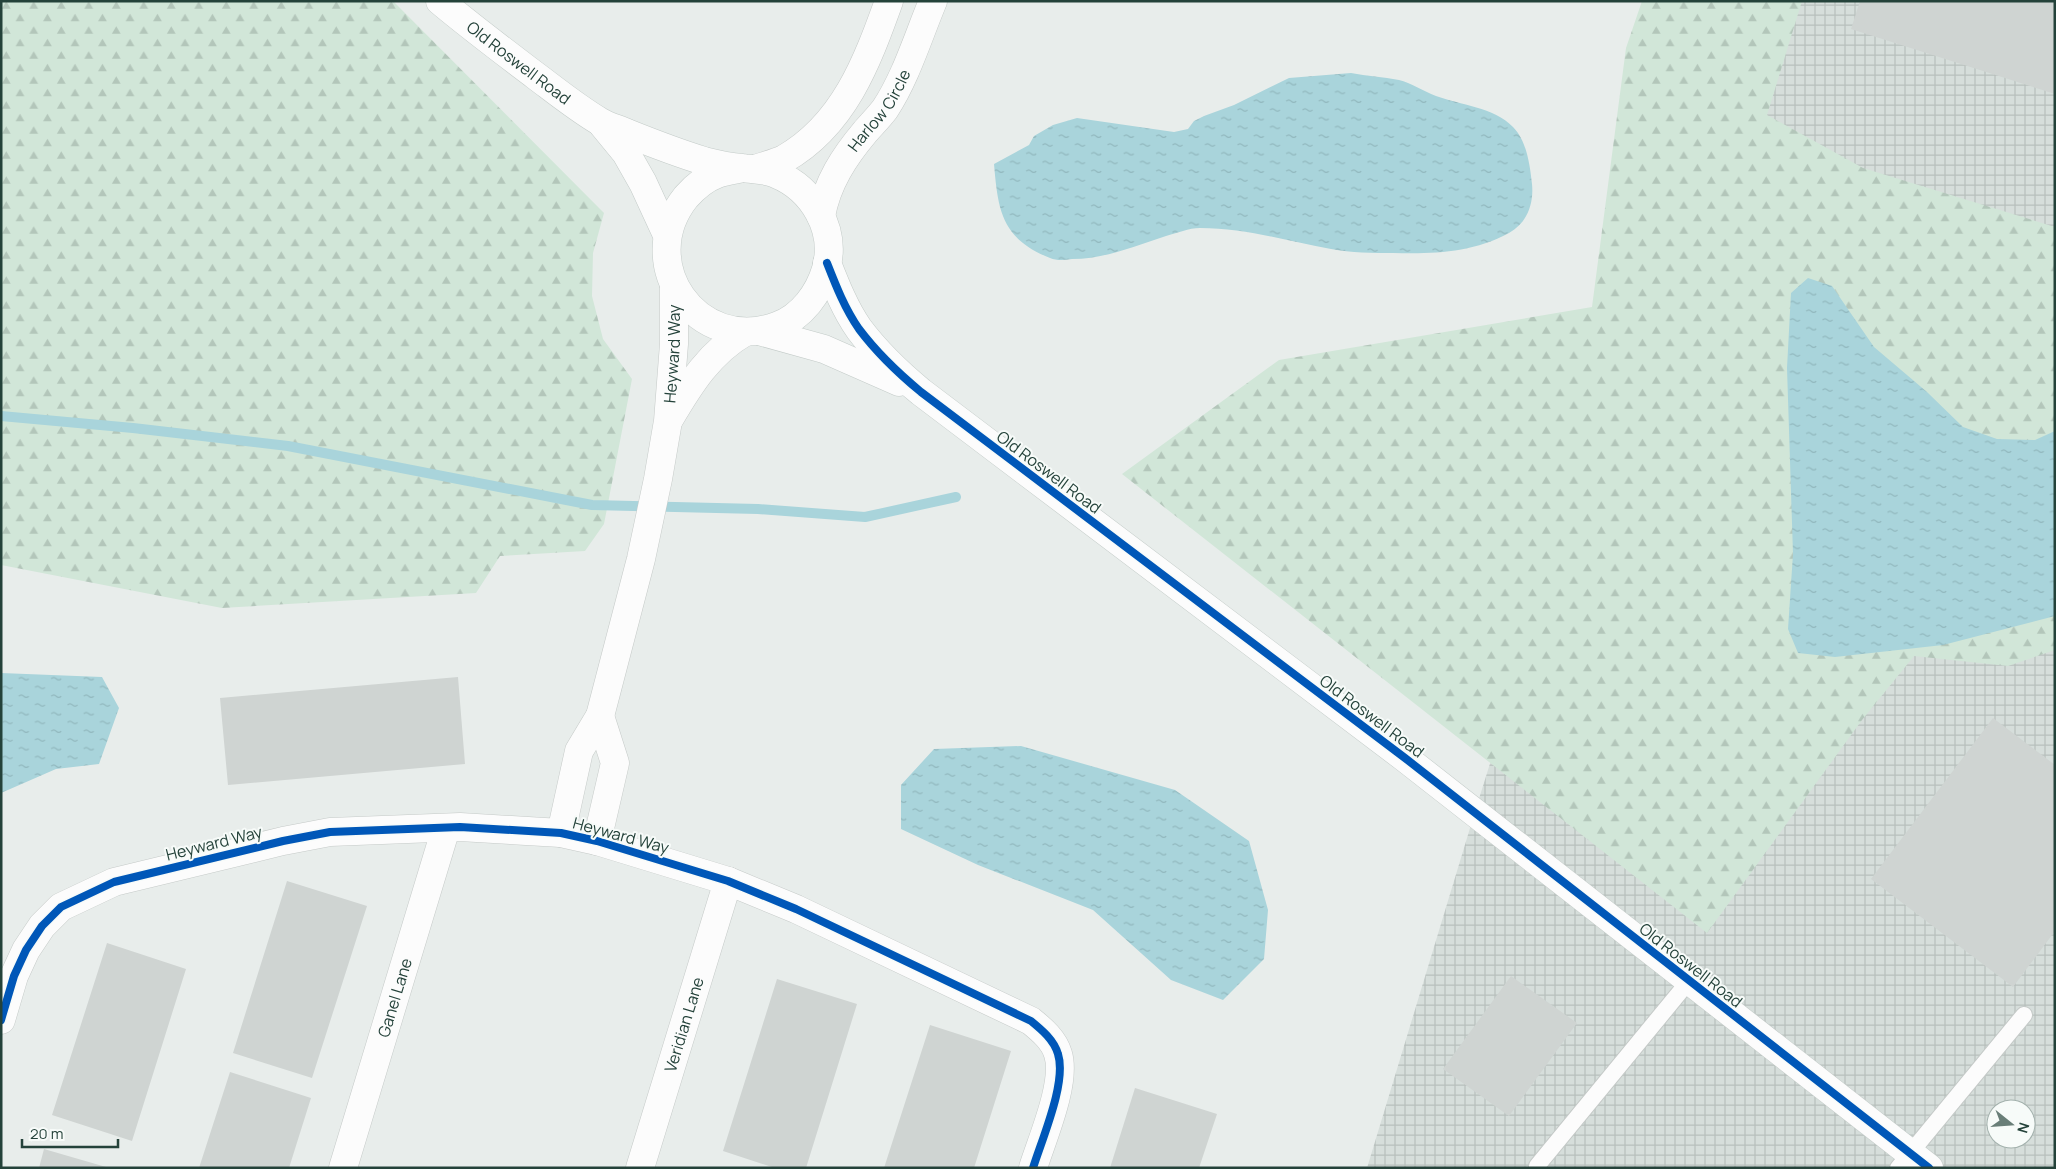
<svg xmlns="http://www.w3.org/2000/svg" width="2056" height="1169" font-family="Manrope,sans-serif">
<defs>
<pattern id="industrial-grid" width="8" height="8" patternUnits="userSpaceOnUse" patternTransform="scale(1.25)"><rect width="8" height="8" fill="#d6dedb"/><path d="M0 4h8M4 0v8" fill="none" stroke="#b8c0bd"/></pattern>
<pattern id="forest-firs" width="22" height="20" patternUnits="userSpaceOnUse" patternTransform="scale(1.25)"><rect width="22" height="20" fill="#d1e6d8"/><path d="M5 1l3.5 6h-7zM16 11l3.5 6h-7z" fill="#b3c6ba"/></pattern>
<pattern id="water-ripples" width="26" height="14" patternUnits="userSpaceOnUse" patternTransform="scale(1.25)"><rect width="26" height="14" fill="#a9d4db"/><path d="M2 4q2-2 4 0t4 0M15 11q2-2 4 0t4 0" fill="none" stroke="#91b7bd"/></pattern>
</defs>
<rect width="100%" height="100%" fill="#e8edeb"/>
<!-- industrial -->
<path fill="url(#industrial-grid)" fill-rule="evenodd" d="M 1729,1 L 2055,1 L 2055,1168 L 1367,1168 L 1477,805 ZM 1996,1109 L 2026,1109 L 2026,1139 L 1996,1139 Z"/>
<!-- forest -->
<path fill="url(#forest-firs)" d="M 1,1 L 393,1 L 604,213 L 593,253 L 592,296 L 603,339 L 632,379 L 604,524 L 585,551 L 500,556 L 476,593 L 222,608 L 1,565 Z
M 1642,1 L 1802,1 L 1767,115 L 1863,168 L 2055,227 L 2055,650 L 2008,666 L 1914,656 L 1862,720 L 1707,933 L 1122,474 L 1279,360 L 1592,307 L 1626,48 Z"/>
<!-- water -->
<path fill="url(#water-ripples)" d="M 1351,73 C 1367,76 1383,77 1399,80 C 1411,83 1423,91 1436,96 C 1460,105 1494,107 1513,127 C 1527,141 1530,166 1532,184 C 1534,204 1527,223 1509,233 C 1472,253 1434,254 1393,253 C 1373,253 1351,253 1331,249 C 1287,241 1245,228 1200,228 C 1189,228 1177,233 1166,236 C 1135,246 1105,259 1072,259 C 1065,260 1057,261 1050,258 C 1002,239 998,211 994,164 L 1029,145 L 1034,136 L 1053,125 L 1077,118 L 1174,132 L 1188,129 L 1194,121 L 1204,116 L 1234,105 L 1289,78 Z
M 1808,278 L 1832,286 L 1874,347 L 1927,392 L 1963,427 L 1997,439 L 2035,440 L 2055,431 L 2055,616 L 1943,645 L 1835,657 L 1798,653 L 1788,629 L 1793,554 L 1787,368 L 1791,293 Z
M 1,673 L 102,677 L 119,708 L 99,764 L 56,769 L 1,793 Z
M 1021,746 L 1175,790 L 1249,841 L 1268,910 L 1264,959 L 1223,1000 L 1171,980 L 1093,910 L 978,865 L 901,829 L 901,785 L 934,749 Z"/>
<g fill="none" stroke-linecap="round" stroke-linejoin="round">
<!-- stream -->
<path stroke="#a9d4db" stroke-width="10" d="M 1,416 L 133,428 L 288,446 L 592,505 L 758,509 L 865,517 L 956,497"/>
</g>
<!-- building -->
<path fill="#cfd4d2" d="M 1860,1 L 2055,1 L 2055,94 L 1851,29 Z
M 458,677 L 465,764 L 228,785 L 220,698 Z
M 1993,718 L 2055,765 L 2055,931 L 2013,987 L 1871,879 Z
M 287,881 L 367,906 L 312,1078 L 233,1053 Z
M 107,943 L 186,969 L 132,1141 L 52,1115 Z
M 1511,976 L 1577,1023 L 1509,1116 L 1443,1069 Z
M 777,979 L 857,1004 L 806,1168 L 775,1168 L 723,1151 Z
M 930,1025 L 1011,1051 L 974,1168 L 884,1168 Z
M 230,1072 L 311,1098 L 289,1168 L 199,1168 Z
M 1135,1088 L 1217,1114 L 1199,1168 L 1110,1168 Z
M 44,1149 L 106,1167 L 106,1168 L 39,1168 Z"/>
<g fill="none" stroke-linecap="round" stroke-linejoin="round">
<!-- lane casing -->
<g stroke="#c5cac8" stroke-width="18">
<path id="lane" d="M 1537,1166 L 1689,981
M 1898,1168 L 2024,1015"/>
</g>
<!-- street casing -->
<g stroke="#c5cac8" stroke-width="29">
<g id="street">
<path d="M 755,169 C 764,166 775,163 784,159 C 844,125 867,62 889,1"/>
<path id="s1" d="M 821,216 C 827,183 844,157 865,132 C 871,125 879,117 885,109 C 906,77 918,37 933,1"/>
<path d="M 670,418 C 690,384 710,352 745,332"/>
<path id="s2" d="M 561,833 L 579,751 L 600,716 L 641,559 L 658,479 L 668,421 L 674,344 L 674,286"/>
<path d="M 597,841 L 615,763 L 600,716"/>
<path d="M 1,1020 L 14,976 L 26,950 L 42,926 L 61,907 L 114,882 L 283,841 L 330,832 L 460,827 L 561,833 L 597,841 L 728,881 L 796,909 L 1031,1021 C 1042,1030 1054,1040 1058,1054 C 1067,1082 1042,1139 1033,1168"/>
<path id="s3" d="M 343,1168 L 446,828"/>
<path id="s4" d="M 640,1168 L 728,881"/>
</g>
</g>
<!-- secondary casing -->
<g stroke="#c3cbc8" stroke-width="29">
<g id="secondary">
<path id="s5" d="M 440,1 C 471,27 503,51 536,76 C 556,91 577,108 599,121 C 607,126 618,129 627,133 C 652,143 678,153 704,161 C 716,164 730,167 742,168 C 754,170 766,169 776,174 C 813,189 837,230 826,269 C 819,293 802,317 777,326 C 697,355 633,263 686,197 C 694,188 706,178 717,174 C 725,171 734,170 743,168"/>
<path d="M 603,125 L 626,153 L 643,183 L 667,235"/>
<path d="M 827,263 C 836,286 845,309 859,329 C 877,353 898,373 921,392 L 1405,758 L 1929,1168"/>
<path d="M 759,331 L 824,349 L 899,382"/>
</g>
</g>
<!-- lane -->
<use href="#lane" stroke="#fcfcfc" stroke-width="16"/>
<!-- street -->
<use href="#street" stroke="#fcfcfc" stroke-width="28"/>
<!-- secondary -->
<use href="#secondary" stroke="#fcfcfc" stroke-width="28"/>
<!-- cycleway casing -->
<g stroke="#f7fbf9" stroke-width="11">
<path id="cycleway" d="M 827,263 C 836,286 845,309 859,329 C 877,353 898,373 921,392 L 1405,758 L 1929,1168
M 1,1020 L 14,976 L 26,950 L 42,926 L 61,907 L 114,882 L 283,841 L 330,832 L 460,827 L 561,833 L 597,841 L 728,881 L 796,909 L 1031,1021 C 1042,1030 1054,1040 1058,1054 C 1067,1082 1042,1139 1033,1168"/>
</g>
<!-- cycleway -->
<use href="#cycleway" stroke="#0057b8" stroke-width="8"/>
</g>
<g text-anchor="middle" dominant-baseline="central" stroke-width="4" stroke-linejoin="round" paint-order="stroke">
<!-- street labels -->
<g font-size="16" fill="#24423a" stroke="#f7fbf9">
<text stroke="none"><textPath href="#s5" startOffset="100">Old Roswell Road</textPath></text>
<text stroke="none"><textPath href="#s1" startOffset="122">Harlow Circle</textPath></text>
<text stroke="none"><textPath href="#s2" startOffset="495">Heyward Way</textPath></text>
<text transform="translate(1049 472) rotate(37)">Old Roswell Road</text>
<text transform="translate(1372 716) rotate(37)">Old Roswell Road</text>
<text transform="translate(621 835) rotate(15)">Heyward Way</text>
<text transform="translate(214 843) rotate(-14)">Heyward Way</text>
<text transform="translate(1691 965) rotate(38)">Old Roswell Road</text>
<text stroke="none"><textPath href="#s3" startOffset="178">Ganel Lane</textPath></text>
<text stroke="none"><textPath href="#s4" startOffset="150">Veridian Lane</textPath></text>
</g>
</g>
<!-- border -->
<rect width="2056" height="1169" fill="none" stroke="#24423a" stroke-width="5"/>
<!-- north arrow -->
<g transform="translate(2011 1124) rotate(107)"><circle r="24" fill="#f7fbf9" stroke="#a3b1ad"/>
<path d="M0-4L9 19L0 12L-9 19Z" fill="#697e78"/>
<text y="-8" font-size="14" font-weight="bold" text-anchor="middle" fill="#24423a">N</text>
</g>
<!-- scale -->
<path d="M22 1139v8h96v-8" fill="none" stroke="#24423a" stroke-width="2.5"/>
<text x="30" y="1139" font-size="15" fill="#24423a" stroke="#f7fbf9" stroke-width="4" paint-order="stroke">20 m</text>
</svg>
